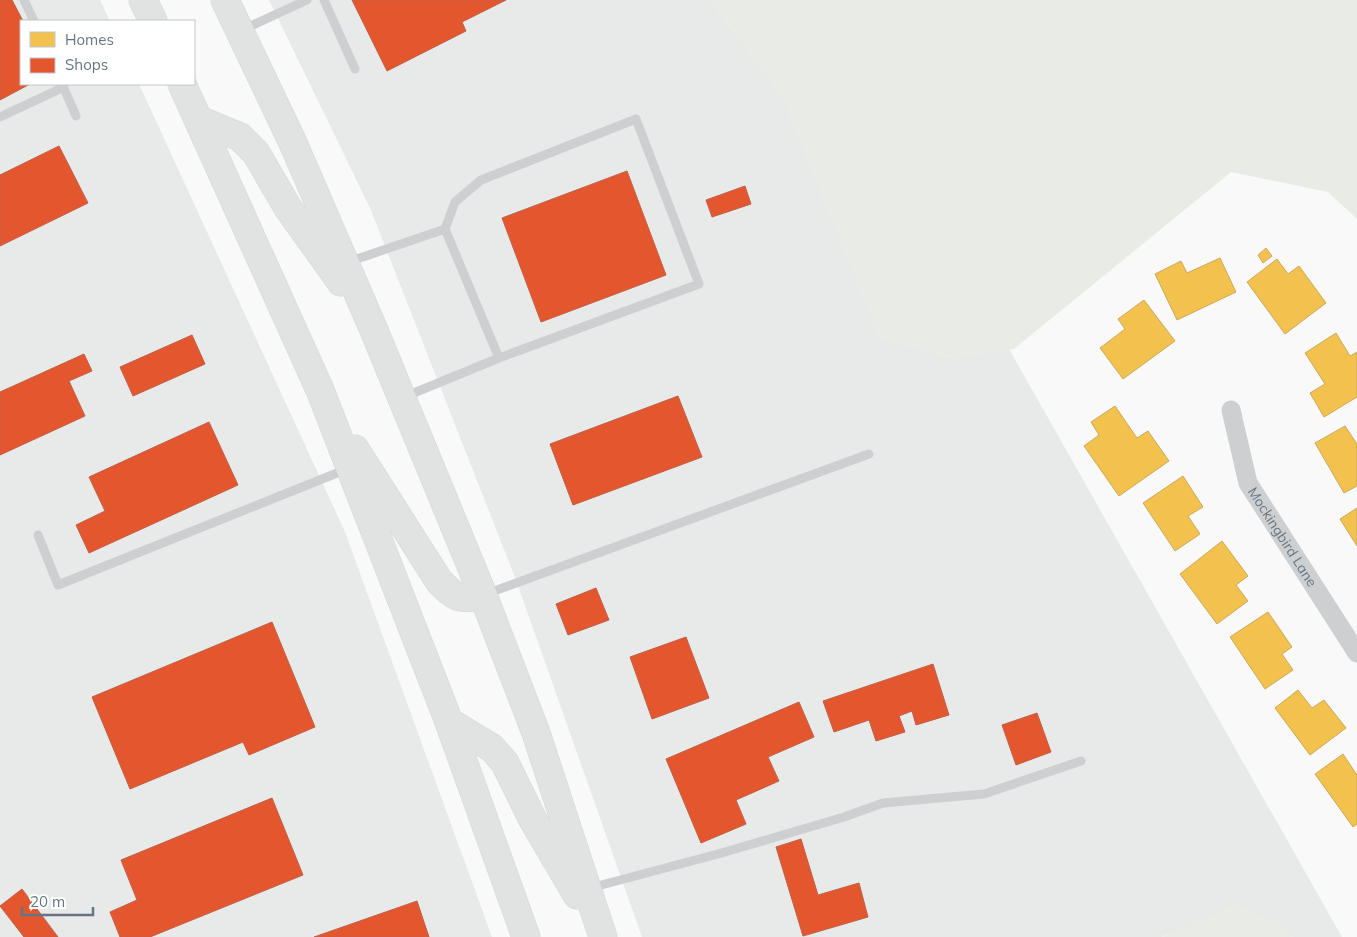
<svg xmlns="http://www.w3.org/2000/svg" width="1357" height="937" font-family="Mulish,sans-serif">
<rect width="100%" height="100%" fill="#f9f9f9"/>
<!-- built -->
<path fill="#e8e9e9" d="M 0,0 L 100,0 L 110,21 L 21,21 L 21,84 L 139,84 L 345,532 L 492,937 L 0,937 Z
M 269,0 L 710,0 L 784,98 L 880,337 L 953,358 L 1009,349 L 1342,937 L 1292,937 L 1282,924 L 1165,935 L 1162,937 L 642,937 L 516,580 L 370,208 Z"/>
<!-- green -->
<path fill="#e8ebe6" d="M 710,0 L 1357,0 L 1357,219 L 1328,192 L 1231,172 L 1014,349 L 953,358 L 880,337 L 784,98 Z
M 1236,904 L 1282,924 L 1292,937 L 1162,937 Z"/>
<!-- homes -->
<path fill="#f2c14e" stroke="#c8aa5e" d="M 1266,248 L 1272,256 L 1263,263 L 1258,255 Z
M 1220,258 L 1236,292 L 1177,320 L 1155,274 L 1181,261 L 1187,273 Z
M 1277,259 L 1288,274 L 1299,266 L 1326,303 L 1285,334 L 1247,282 Z
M 1144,300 L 1175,341 L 1123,379 L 1100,348 L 1125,329 L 1118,319 Z
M 1336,333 L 1350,356 L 1357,352 L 1357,397 L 1324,417 L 1310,393 L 1325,384 L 1305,353 Z
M 1115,406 L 1137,438 L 1148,431 L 1169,461 L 1119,496 L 1084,446 L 1099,435 L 1091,422 Z
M 1345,426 L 1357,444 L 1357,486 L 1344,493 L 1315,443 Z
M 1183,476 L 1203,507 L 1188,516 L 1200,534 L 1175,551 L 1143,503 Z
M 1357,508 L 1357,546 L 1340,519 Z
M 1222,541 L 1248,576 L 1236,585 L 1248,601 L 1217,624 L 1180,574 Z
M 1268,612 L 1292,647 L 1282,654 L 1293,670 L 1265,689 L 1230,637 Z
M 1298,690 L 1312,708 L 1324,700 L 1346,728 L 1310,755 L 1275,708 Z
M 1343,754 L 1357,775 L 1357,824 L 1353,827 L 1315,774 Z"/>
<!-- shops -->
<path fill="#e4572e" stroke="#be6048" d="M 0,0 L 12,0 L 23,21 L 21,21 L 21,84 L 30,84 L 0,100 Z
M 352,0 L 506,0 L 462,22 L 466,31 L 387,71 Z
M 59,146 L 88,203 L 0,246 L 0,175 Z
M 627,171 L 666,275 L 541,322 L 502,218 Z
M 745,186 L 751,204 L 712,217 L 706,200 Z
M 192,335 L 205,364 L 133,396 L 120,367 Z
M 84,354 L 92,371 L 69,381 L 85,416 L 0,455 L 0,392 Z
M 678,396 L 702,457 L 573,505 L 550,444 Z
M 209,422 L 238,485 L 89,553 L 76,525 L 105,511 L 89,477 Z
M 596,588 L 609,620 L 568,635 L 556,604 Z
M 272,622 L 315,727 L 249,755 L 243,742 L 130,789 L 92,697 Z
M 686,637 L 709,698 L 652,719 L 630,657 Z
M 933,664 L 949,715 L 916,725 L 912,711 L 899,716 L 905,732 L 876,741 L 869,720 L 834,732 L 823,701 Z
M 799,702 L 814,737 L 768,757 L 779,781 L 736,800 L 746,824 L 701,843 L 666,759 Z
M 1037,713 L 1051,752 L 1016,765 L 1002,725 Z
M 272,798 L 303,875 L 150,937 L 120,937 L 110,912 L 137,900 L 121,860 Z
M 801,839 L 818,895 L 859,883 L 868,917 L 803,936 L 776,847 Z
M 22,889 L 58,937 L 24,937 L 0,906 Z
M 417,901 L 429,937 L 314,937 Z"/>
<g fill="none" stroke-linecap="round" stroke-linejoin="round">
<!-- primary casing -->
<g stroke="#d5d6d7" stroke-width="29">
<path id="primary" d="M 143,0 L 153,21
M 225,0 L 293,143 L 373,328 L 483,595 L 536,733 L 603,937
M 182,84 L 320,390 L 449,722 L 526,937
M 199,120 L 240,137 L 256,153 L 288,208 L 341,282
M 355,449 L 439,581 C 455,598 460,601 483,595
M 449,722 L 492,748 L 505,763 L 533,820 L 577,895"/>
</g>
<!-- lane -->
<path stroke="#cecfd0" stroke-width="9" d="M 24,0 L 34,21
M 324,0 L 355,69
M 242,30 L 307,0
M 62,84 L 76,116
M 0,117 L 64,87
M 445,229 L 455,202 L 481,180 L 636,119 L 699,284 L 499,358
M 348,262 L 445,229 L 499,358 L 404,397
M 38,535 L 58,585 L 347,469
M 486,594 L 869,454
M 590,888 L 718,854 L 844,817 L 883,803 L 984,794 L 1081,761"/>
<!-- street -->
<path stroke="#cecfd0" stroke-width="19" id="s1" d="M 1231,410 L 1248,483 L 1357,653"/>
<!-- primary -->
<use href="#primary" stroke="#e1e2e2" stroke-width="28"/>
</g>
<g text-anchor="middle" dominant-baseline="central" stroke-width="5" stroke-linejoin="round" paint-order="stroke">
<!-- street labels -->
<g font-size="14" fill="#657683" stroke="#fff">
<text stroke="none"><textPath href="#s1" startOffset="139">Mockingbird Lane</textPath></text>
</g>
</g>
<!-- legend -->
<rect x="20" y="20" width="175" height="65" fill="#ffffff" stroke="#c1c8cd"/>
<rect x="30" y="32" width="25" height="15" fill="#f2c14e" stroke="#c1c8cd"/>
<text x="65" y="45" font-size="15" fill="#657683">Homes</text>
<rect x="30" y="58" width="25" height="15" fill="#e4572e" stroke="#c1c8cd"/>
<text x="65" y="70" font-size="15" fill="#657683">Shops</text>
<!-- scale -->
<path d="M22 907v8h71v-8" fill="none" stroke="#657683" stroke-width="2.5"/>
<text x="30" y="907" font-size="15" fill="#657683" stroke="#ffffff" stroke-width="4" paint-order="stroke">20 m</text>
</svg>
